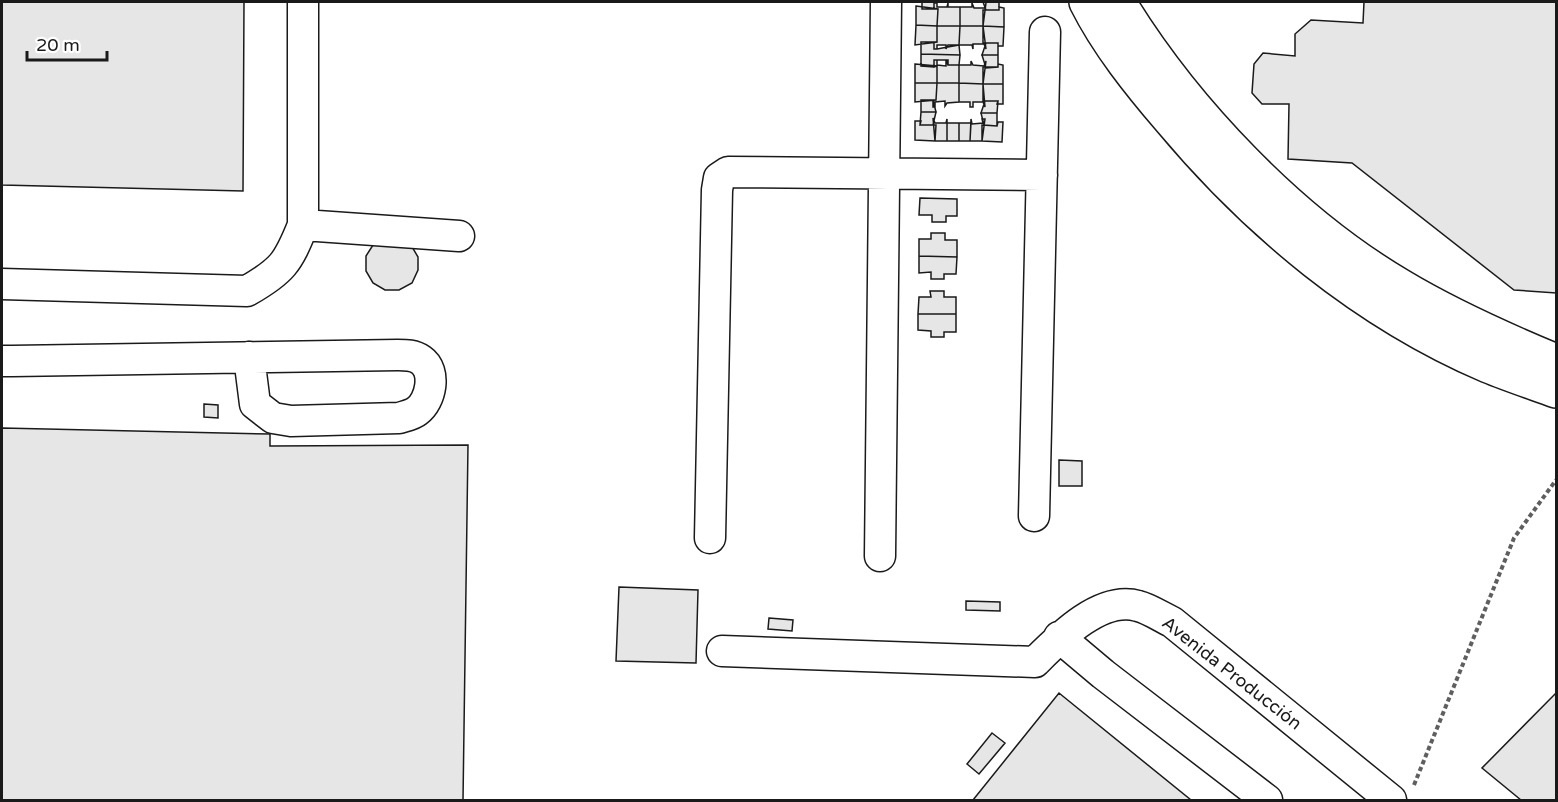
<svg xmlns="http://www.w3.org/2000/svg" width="1558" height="802" font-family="'Varela Round',sans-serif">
<rect width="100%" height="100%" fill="#fff"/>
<!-- building -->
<path fill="#e6e6e6" stroke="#1a1a1a" stroke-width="1.5" d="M 2,2 L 244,2 L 243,191 L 2,185 Z
M 922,2 L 937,2 L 937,3 L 934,3 L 934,9 L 922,9 Z
M 983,2 L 999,2 L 999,10 L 986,10 Z
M 1364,2 L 1556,2 L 1556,293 L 1514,290 L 1352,163 L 1288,159 L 1289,104 L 1262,104 L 1252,93 L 1254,64 L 1263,53 L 1295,56 L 1295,34 L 1311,20 L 1363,23 Z
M 934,3 L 937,3 L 937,7 L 947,7 L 948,3 L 948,7 L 960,7 L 960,26 L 937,26 L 938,9 L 934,9 Z
M 972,3 L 974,8 L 985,8 L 986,3 L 983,26 L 960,26 L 960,7 L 972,7 Z
M 916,6 L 938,9 L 937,26 L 916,25 Z
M 999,7 L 1004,8 L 1004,27 L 983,26 L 983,10 L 999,10 Z
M 916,25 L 937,26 L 937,42 L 915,45 Z
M 937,26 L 960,26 L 959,45 L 948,45 L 946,49 L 946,45 L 937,45 L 937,49 L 934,49 L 934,42 L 937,42 Z
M 960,26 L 983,26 L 986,49 L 984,44 L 973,44 L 973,49 L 972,45 L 959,45 Z
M 983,26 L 1004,27 L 1003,46 L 998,46 L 998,43 L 983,43 Z
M 921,42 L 934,42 L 934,49 L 937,49 L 959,45 L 960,55 L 921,54 Z
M 986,43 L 998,43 L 998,55 L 982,55 Z
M 921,54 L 960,55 L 959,65 L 948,65 L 948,60 L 934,60 L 934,67 L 921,66 Z
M 982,55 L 998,55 L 998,67 L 986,68 Z
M 934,60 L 937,60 L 937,65 L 946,66 L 946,60 L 948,65 L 959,65 L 959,83 L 937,83 L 937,66 L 934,67 Z
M 971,61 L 973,65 L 984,66 L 986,61 L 983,84 L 959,83 L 959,65 L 971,65 Z
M 915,64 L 937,66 L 937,83 L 915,83 Z
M 998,64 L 1003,65 L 1003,84 L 983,84 L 983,67 L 998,67 Z
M 915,83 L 937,83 L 936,100 L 915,102 Z
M 937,83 L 959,83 L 959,102 L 947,103 L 945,106 L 945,101 L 935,102 L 935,107 L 933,107 L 933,100 L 936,100 Z
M 959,83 L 983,84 L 985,107 L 983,102 L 973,102 L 973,107 L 970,107 L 970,102 L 959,102 Z
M 983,84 L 1003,84 L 1003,104 L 997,104 L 998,101 L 983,101 Z
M 921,100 L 933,100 L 936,112 L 921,112 Z
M 985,101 L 998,101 L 997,113 L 981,113 Z
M 921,112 L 936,112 L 933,125 L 920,125 Z
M 981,113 L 997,113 L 997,126 L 984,125 Z
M 933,118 L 935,123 L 946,123 L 947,119 L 947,141 L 935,141 Z
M 971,119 L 972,124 L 983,123 L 982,119 L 985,119 L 982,141 L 970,141 Z
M 915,121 L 921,121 L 920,125 L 936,125 L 935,141 L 915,140 Z
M 998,122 L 1003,122 L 1002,142 L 982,141 L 982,125 L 997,126 Z
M 947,123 L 959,123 L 959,141 L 947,141 Z
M 959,123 L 971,123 L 970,141 L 959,141 Z
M 920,198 L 957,199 L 957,216 L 946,216 L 946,222 L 932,222 L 932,215 L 919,215 Z
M 931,233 L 945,233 L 945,240 L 957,240 L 957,257 L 919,256 L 919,239 L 931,239 Z
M 373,245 L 411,245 L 418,257 L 418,270 L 412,283 L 399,290 L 385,290 L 373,283 L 366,271 L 366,256 Z
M 919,256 L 957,257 L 956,274 L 944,274 L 944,279 L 931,279 L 931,272 L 919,273 Z
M 930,291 L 944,291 L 944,297 L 956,297 L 956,314 L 918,314 L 919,297 L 931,297 Z
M 918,314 L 956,314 L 956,332 L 944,332 L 944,337 L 931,337 L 931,331 L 918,330 Z
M 204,404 L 218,405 L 218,418 L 204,417 Z
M 2,428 L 270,434 L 270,446 L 468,445 L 463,800 L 2,800 Z
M 1059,460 L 1082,461 L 1082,486 L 1059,486 Z
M 619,587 L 698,590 L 696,663 L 616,661 Z
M 966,601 L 1000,602 L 1000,611 L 966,610 Z
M 769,618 L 793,620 L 792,631 L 768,629 Z
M 1059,693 L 1191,800 L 973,800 Z
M 1556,693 L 1556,800 L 1521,800 L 1482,768 Z
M 992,733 L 1005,743 L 979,774 L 967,764 Z"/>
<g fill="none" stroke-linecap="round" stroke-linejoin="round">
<!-- minor casing -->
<g stroke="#1a1a1a" stroke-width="33">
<path id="minor" d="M 303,225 L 303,2
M 2,284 L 247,291 C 282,271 288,263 303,225 L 459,236
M 2,361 L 12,361 L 398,355 C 406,355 414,355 421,360 C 437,371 431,401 417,411 C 412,415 405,416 399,418 L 291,421 L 273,418 L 255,404 L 249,357
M 1034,516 L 1045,32
M 710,538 L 717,190 L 719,178 L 728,172 L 1042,175
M 880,556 L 886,2
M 1059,637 L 1103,674 L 1267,800
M 722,651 L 1035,662 C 1059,638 1101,595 1138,606 C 1150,609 1161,617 1172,622 L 1391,800"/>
</g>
<!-- major casing -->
<g stroke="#1a1a1a" stroke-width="36">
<path id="major" d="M 1086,2 C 1107,44 1139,84 1170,120 C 1256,223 1364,313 1488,366 C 1510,375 1534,383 1556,391
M 1119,2 C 1185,110 1291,221 1401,286 C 1451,316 1503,339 1556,361"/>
</g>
<!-- path -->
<path stroke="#5f5f5f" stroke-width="4" stroke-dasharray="4.5 3" stroke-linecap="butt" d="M 1414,785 L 1514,538 L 1556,480"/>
<!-- minor -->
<use href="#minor" stroke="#fff" stroke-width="30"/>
<!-- major -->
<use href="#major" stroke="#fff" stroke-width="33"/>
</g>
<g text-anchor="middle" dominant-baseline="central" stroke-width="4.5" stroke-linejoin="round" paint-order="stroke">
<!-- street labels -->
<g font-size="18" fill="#1a1a1a" stroke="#fff">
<text transform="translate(1232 673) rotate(38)">Avenida Producción</text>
</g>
</g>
<!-- border -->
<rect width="1558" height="802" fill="none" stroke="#1a1a1a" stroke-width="6"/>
<!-- scale -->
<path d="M27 51v9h80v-9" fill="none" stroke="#1a1a1a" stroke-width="3"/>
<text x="36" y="51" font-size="18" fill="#1a1a1a" stroke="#ffffff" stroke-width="4.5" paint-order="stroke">20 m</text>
</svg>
